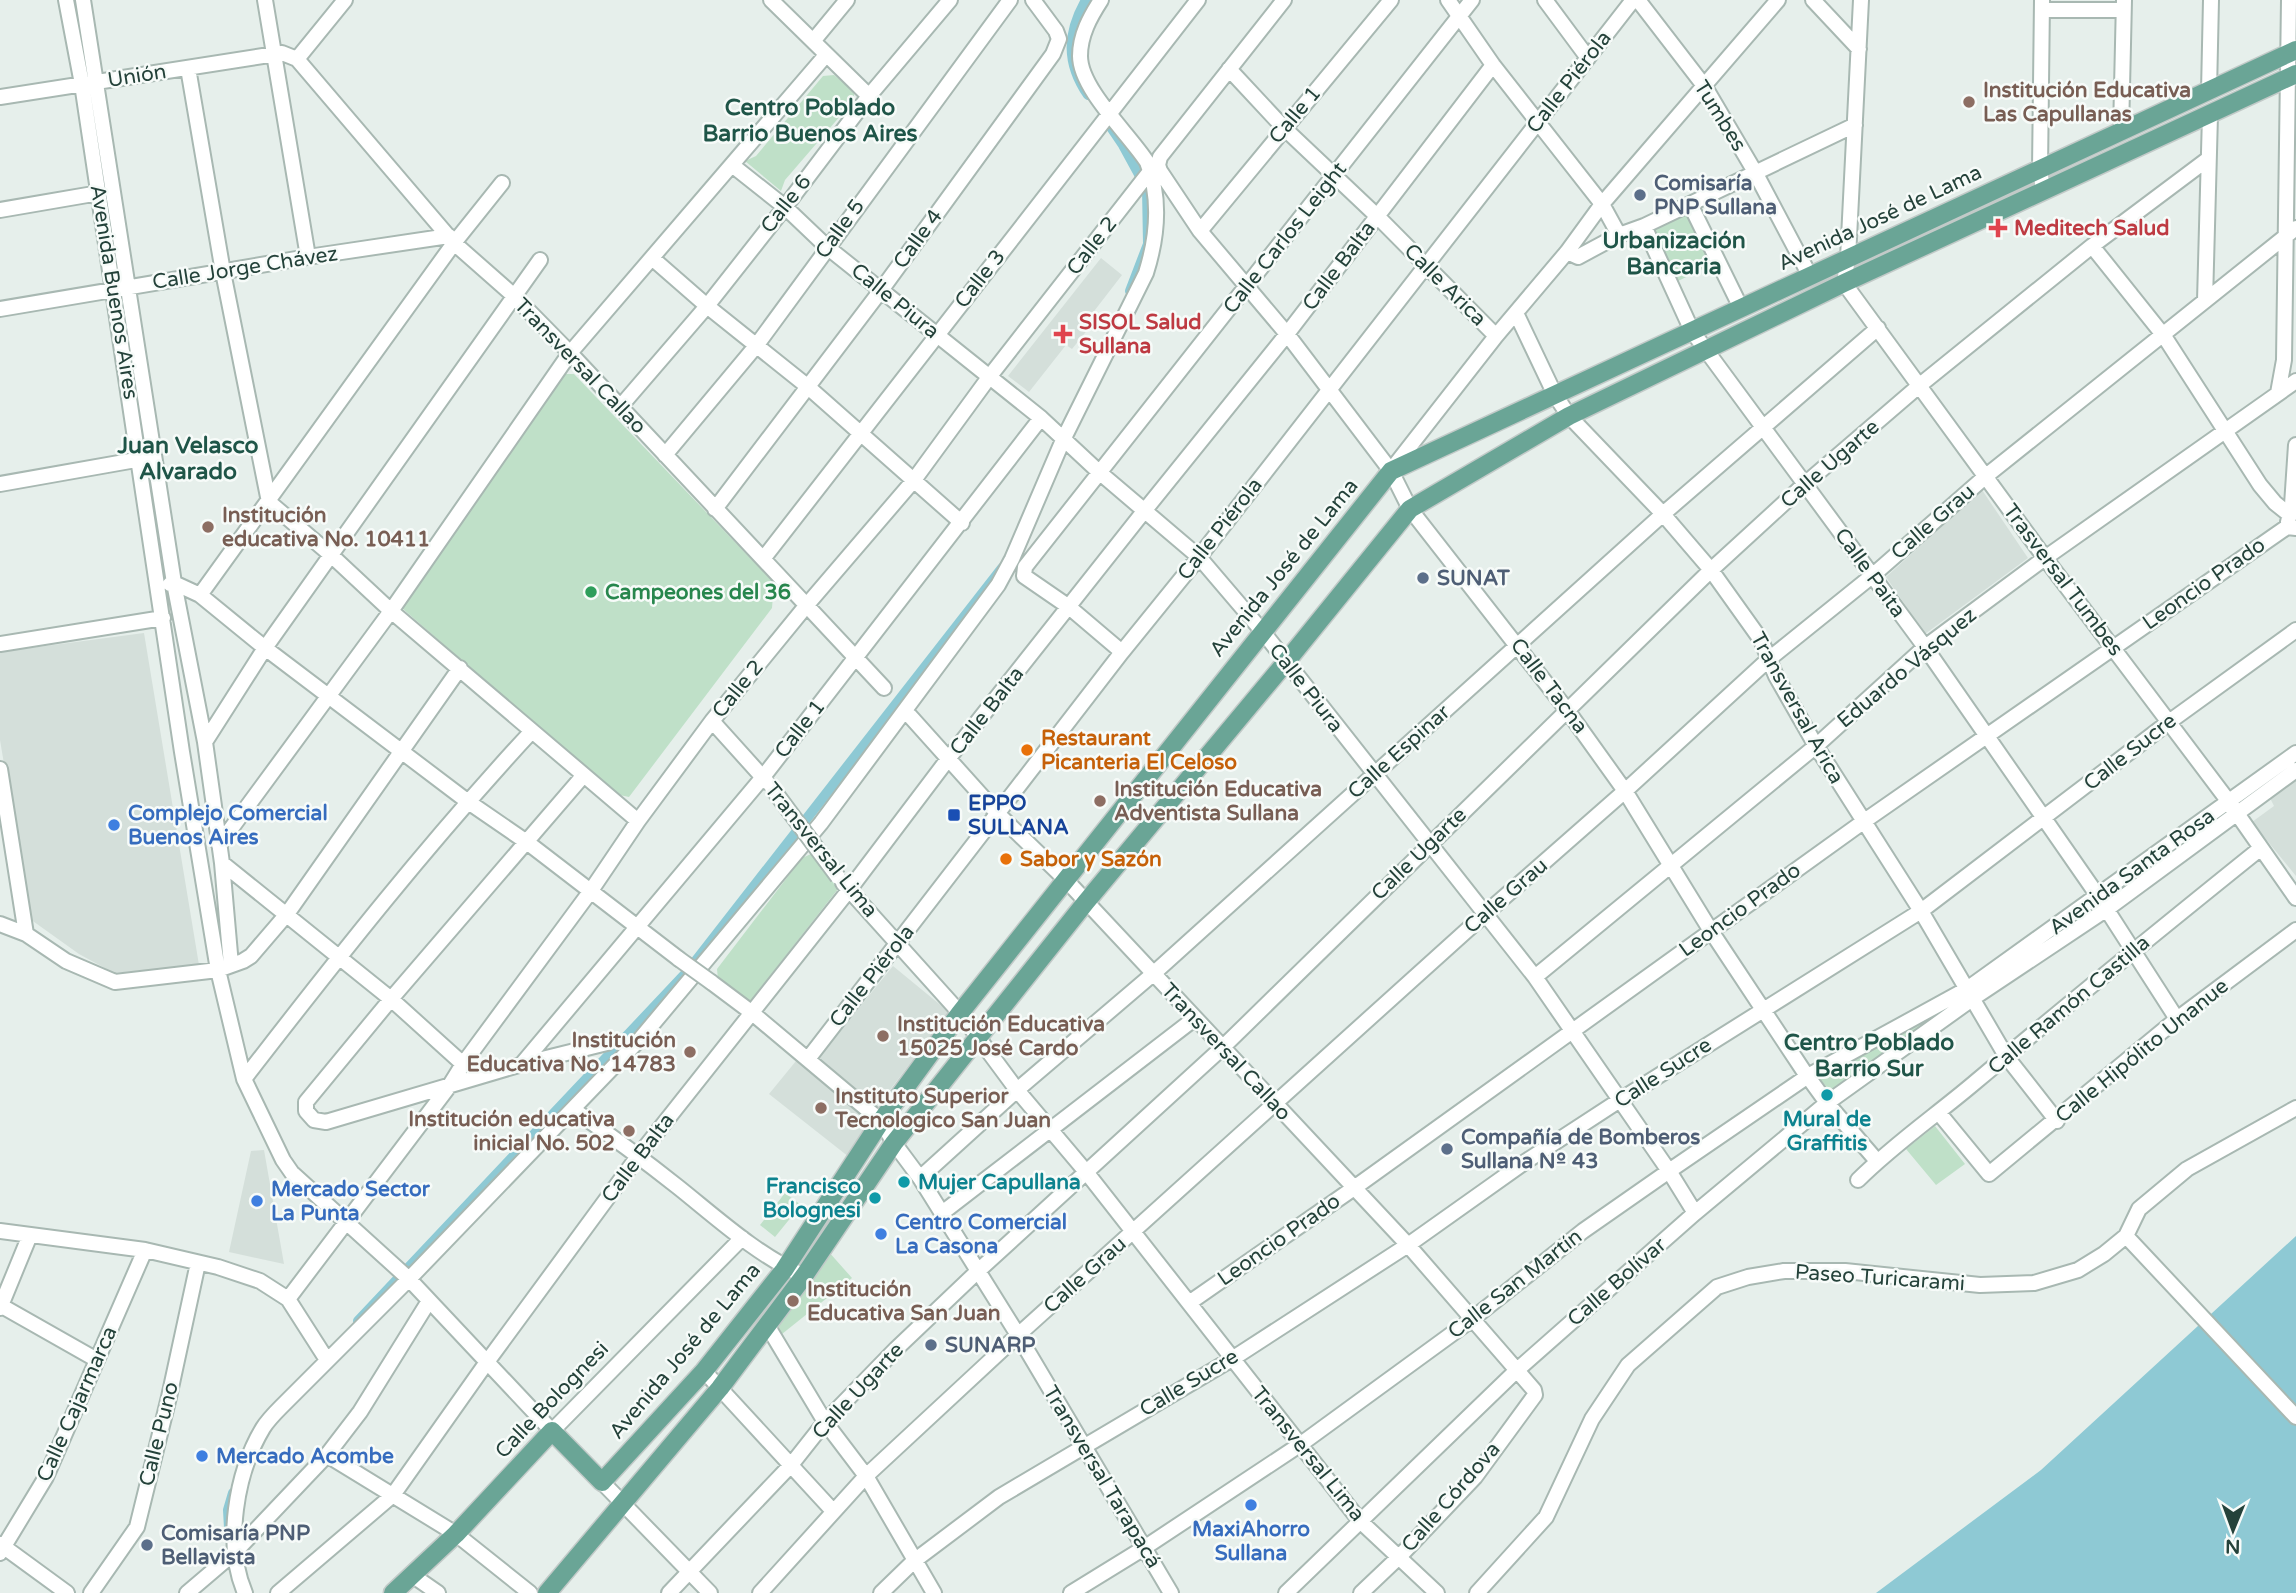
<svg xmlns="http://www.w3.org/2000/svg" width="2296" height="1593" font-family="'Varela Round',sans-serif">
<rect width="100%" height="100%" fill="#e6efeb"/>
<!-- built -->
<path fill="#d4dfda" d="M 1101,258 L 1122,275 L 1088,319 L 1093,323 L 1072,349 L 1066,345 L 1029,392 L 1008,376 Z
M 1982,490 L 2028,558 L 1925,634 L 1886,577 Z
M 144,633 L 199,965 L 114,973 L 79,954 L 30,919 L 0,740 L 0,652 Z
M 2296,773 L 2296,876 L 2252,822 L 2274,806 L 2268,794 Z
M 893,966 L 949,1012 L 877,1107 L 816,1061 Z
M 796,1061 L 873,1123 L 849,1157 L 769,1094 Z
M 264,1150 L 284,1264 L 229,1252 L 251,1151 Z"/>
<!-- green -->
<path fill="#bfe0c8" d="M 834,75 L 854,91 L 854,100 L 785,180 L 781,191 L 745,161 L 756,156 L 823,76 Z
M 1691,210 L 1717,262 L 1674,283 L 1648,230 Z
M 561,374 L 574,374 L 774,583 L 772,608 L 629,797 L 615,794 L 403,609 L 403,601 Z
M 811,854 L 838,889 L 748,1004 L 718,980 L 717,969 L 802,858 Z
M 1955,1000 L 1959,1006 L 1833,1094 L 1816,1075 Z
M 1935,1126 L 1965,1164 L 1936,1185 L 1906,1149 Z
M 785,1193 L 801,1205 L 775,1237 L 760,1225 Z
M 828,1251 L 852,1278 L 777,1338 L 767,1325 Z"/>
<!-- water -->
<path fill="#8ec9d4" d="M 2296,1236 L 2296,1593 L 1876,1593 L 2041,1470 Z"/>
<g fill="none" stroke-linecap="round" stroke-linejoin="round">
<!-- canal -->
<path stroke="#8ec9d4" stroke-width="10" d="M 1086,0 C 1067,33 1066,63 1088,95
M 1104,117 L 1123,145 L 1147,189 L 1148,244 L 1130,291
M 358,1321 L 687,972 L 1002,568
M 229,1528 L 228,1510 L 233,1493"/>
<!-- minor casing -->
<g stroke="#a8b8b2" stroke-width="18">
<path id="minor" d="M 66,0 L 82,84 L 182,752 L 218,970 L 244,1079 L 283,1160 L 292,1173 L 409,1279 L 552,1431 L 742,1238
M 83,0 L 174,583 L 205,742 L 222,863 L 231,965
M 265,0 L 308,257
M 771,0 L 869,96
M 1284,0 L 1160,157 L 1158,165 L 1160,171 L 1200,231 L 1287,334 L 1391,471 L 1410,509 L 1567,710 L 1625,791 L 1711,931 L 1803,1070 L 1827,1103 L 1877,1161
M 1448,0 L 1493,65 L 1602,204 L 1619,235
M 1545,0 L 1588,58
M 1638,0 L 1705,87 L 1755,172 L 1810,276
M 1813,0 L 1859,49
M 1861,0 L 1848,258 L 1844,283 L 2045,558 L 2229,802 L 2296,898
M 2042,0 L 2040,169 L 2043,190
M 2042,10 L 2123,10
M 814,40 L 847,0
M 297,59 L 345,0
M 188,68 L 223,272 L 269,502 L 331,555 L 391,611 L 638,821
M 1229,69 L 1284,128 L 1377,216 L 1496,336
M 2209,91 L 2211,0
M 0,97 L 282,53 L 297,59 L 454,243 L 513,295 L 570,353 L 884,688
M 2121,132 L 2124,0
M 732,165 L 785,207 L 827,247 L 1041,418 L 1099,472 L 1199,557 L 1263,632 L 1535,977 L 1669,1171 L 1695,1213
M 1690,204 L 1741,308
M 0,210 L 99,193
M 1644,226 L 1692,331 L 1925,647 L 2098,896 L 2177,1019
M 1200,231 L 1391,0
M 2092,246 L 2164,336 L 2260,485 L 2275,503 L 2290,515
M 1567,252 L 1578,257 L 1619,235 L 1644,226 L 1855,125
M 652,258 L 707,306 L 807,386 L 962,523
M 2205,301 L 2210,115
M 0,309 L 308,257 L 449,236
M 1516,313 L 1555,395 L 1569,416 L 1663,514 L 1711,570 L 1761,640 L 1776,676 L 1816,746 L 1921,911 L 2006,1056 L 2057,1121
M 2278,393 L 2284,360 L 2289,0
M 620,407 L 707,306 L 785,207 L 869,96 L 950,0
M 665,455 L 756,346 L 1010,0
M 1392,469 L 1496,336 L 1567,252 L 1602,204 L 1778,0
M 0,484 L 147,458
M 715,509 L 882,289 L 1053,54 L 1059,39 L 1056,31 L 1033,0
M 2288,522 L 2292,505 L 2296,445
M 763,559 L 1198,0
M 170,584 L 174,583 L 200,595 L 265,648 L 467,801 L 528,843 L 679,959
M 200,595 L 454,243 L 502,183
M 0,644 L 163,618
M 1122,652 L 1069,607 L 1024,576 L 1025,567 L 1472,0
M 910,716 L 998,814 L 1066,880 L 1408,1245 L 1534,1390 L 1535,1395 L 1475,1477 L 1400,1556 L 1361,1593
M 712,721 L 767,782
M 205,742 L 265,648 L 540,260
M 0,769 L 26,934
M 583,776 L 391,999 L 306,1102 L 306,1111 L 314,1120 L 326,1122 L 522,1064 L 607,1043
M 219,845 L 391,611 L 570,353 L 826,55
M 222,863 L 391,999 L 463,1064
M 843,883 L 960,1013 L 1017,1090 L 1087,1173 L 1360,1521 L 1437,1593
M 0,924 L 26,934 L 66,961 L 115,982 L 218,970 L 243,961 L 251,956 L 287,914 L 460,668
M 1535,977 L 1816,746 L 1925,647 L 2045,558 L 2296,381
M 711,982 L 751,1012 L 881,1121 L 894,1143 L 920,1178 L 1018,1335 L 1171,1593
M 808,1059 L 1122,652 L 1199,557 L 1633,0
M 522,1064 L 763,777 L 1041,418
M 244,1079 C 336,960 429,842 532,731
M 574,1110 C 610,1135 644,1160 678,1187 C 718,1219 757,1255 804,1276
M 1939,1113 L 1989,1174 L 2177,1019 L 2296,930
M 920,1178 L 1017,1090 L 1153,974 L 1663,514 L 1878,328
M 1858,1180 C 1893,1145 1935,1116 1973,1084 C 2068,1004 2164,926 2261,848
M 942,1213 L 1194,1019
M 0,1231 L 145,1250 L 218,1267 L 260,1281 L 288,1299 L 327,1360
M 2126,1236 L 2296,1417
M 288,1299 L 450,1085 L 463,1064 L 590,892 L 638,821 L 712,721 L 806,606 L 914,480 L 990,376 L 1151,170
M 1189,1303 L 1354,1188 L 1863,822 L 2287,527 L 2296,528
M 0,1305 L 97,1360
M 0,1308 L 30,1235
M 767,1325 L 825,1422 L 866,1476 L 934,1593
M 704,1371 L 833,1511
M 327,1455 L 456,1534 L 530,1593
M 602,1482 L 710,1593
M 0,1544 L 67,1593
M 0,1553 L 46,1477 L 145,1250
M 412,1575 L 438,1593
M 91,1593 L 137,1527 L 169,1397 L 198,1263
M 187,1593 L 234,1553 L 327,1455 L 360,1412 L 429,1301
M 245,1593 C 224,1544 236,1473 263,1428 C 268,1420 275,1413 281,1407 L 409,1279 L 641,1038 L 821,823 L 998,585 L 1012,559 L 1063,440 L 1146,273 C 1157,238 1161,198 1147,162 C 1129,134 1080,89 1080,56 C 1080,35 1090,17 1101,0
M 278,1593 L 393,1495 L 487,1362 L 639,1155 L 849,890 L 948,759 L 1145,510 L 1287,334 L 1493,65
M 669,1593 L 791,1465 L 825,1422 L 896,1349 L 978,1271 L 1222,1048 L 1711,570 L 1806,483 L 1920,385 L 2092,246 L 2208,159
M 760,1593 L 866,1476 L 1018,1335 L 1485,914 L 1625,791 L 1769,659 L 1872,576 L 1986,476 L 2296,228
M 881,1593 L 914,1561 L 999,1497 L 1232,1359 L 1408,1245 L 1525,1162 L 1620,1100 L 1921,911 L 2169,722 L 2296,630
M 1071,1593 L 1144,1548 L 1301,1444 L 1471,1320 L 1583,1231 L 1669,1171 L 1808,1076 L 1967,989 L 2296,753
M 1286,1593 L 1516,1371 L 1695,1213 L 1827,1103 L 1972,999 L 2107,909 L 2296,770
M 1477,1593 L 1546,1517 L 1592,1419 L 1628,1365 L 1717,1287 L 1748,1277 L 1784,1271 L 1845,1271 L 1980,1285 L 2034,1283 L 2078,1270 L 2104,1254 L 2126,1236 L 2139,1209 L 2187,1169 L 2296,1108"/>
</g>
<!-- major casing -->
<g stroke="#c2cac8" stroke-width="21">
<path id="major" d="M 393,1593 L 456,1534 L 552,1431 L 602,1482 L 704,1371 L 784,1270 L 881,1121 L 960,1013 L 1391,471 L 2296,50
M 547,1593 L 720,1388 L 804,1276 L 894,1143 L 1086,902 L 1286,662 L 1410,509 L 1569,416 L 1844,283 L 2296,74"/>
</g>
<!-- minor -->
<use href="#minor" stroke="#fff" stroke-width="14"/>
<!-- major -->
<use href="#major" stroke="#6aa596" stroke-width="18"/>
<!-- minor-bridge casing -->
<g stroke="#a8b8b2" stroke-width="18" stroke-linecap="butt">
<path id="minor-bridge" d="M 772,788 L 838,877
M 679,959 L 711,982"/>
</g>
<!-- minor-bridge -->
<use href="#minor-bridge" stroke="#fff" stroke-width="14"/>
</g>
<!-- markers -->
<g fill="#8d6e63" stroke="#f7fbf9" stroke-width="2.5">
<circle cx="1969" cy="102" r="7"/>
<circle cx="208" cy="527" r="7"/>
<circle cx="1100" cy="801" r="7"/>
<circle cx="883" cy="1036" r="7"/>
<circle cx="690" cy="1052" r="7"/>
<circle cx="821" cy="1108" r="7"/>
<circle cx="629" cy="1131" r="7"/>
<circle cx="793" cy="1301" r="7"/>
</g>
<g fill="#5c6f8a" stroke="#f7fbf9" stroke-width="2.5">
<circle cx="1640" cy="195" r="7"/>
<circle cx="1423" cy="578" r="7"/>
<circle cx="1447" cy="1149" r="7"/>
<circle cx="931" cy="1345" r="7"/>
<circle cx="147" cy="1545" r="7"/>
</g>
<g fill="#e0444e" stroke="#f7fbf9" stroke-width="2.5">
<path d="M1994.5 217.5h7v7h7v7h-7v7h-7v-7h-7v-7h7z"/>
<path d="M1059.5 323.5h7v7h7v7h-7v7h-7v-7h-7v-7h7z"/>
</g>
<circle fill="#2e9e5b" stroke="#f7fbf9" stroke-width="2.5" cx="591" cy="592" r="7"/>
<g fill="#e8710a" stroke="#f7fbf9" stroke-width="2.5">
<circle cx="1027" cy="750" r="7"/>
<circle cx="1006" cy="859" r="7"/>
</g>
<rect fill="#1a4fb4" stroke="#f7fbf9" stroke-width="2.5" x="947" y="808" width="14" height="14" rx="3.5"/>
<g fill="#3f7fe0" stroke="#f7fbf9" stroke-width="2.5">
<circle cx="114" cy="825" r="7"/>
<circle cx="257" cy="1201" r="7"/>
<circle cx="881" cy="1234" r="7"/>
<circle cx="202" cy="1456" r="7"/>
<circle cx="1251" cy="1505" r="7"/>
</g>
<g fill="#0f9aa8" stroke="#f7fbf9" stroke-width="2.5">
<circle cx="1827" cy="1095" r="7"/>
<circle cx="904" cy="1182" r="7"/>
<circle cx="875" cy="1198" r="7"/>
</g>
<g text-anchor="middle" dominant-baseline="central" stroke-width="5" stroke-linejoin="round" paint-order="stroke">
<!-- street labels -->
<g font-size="21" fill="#24423a" stroke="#f7fbf9">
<text transform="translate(137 76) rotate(-9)">Unión</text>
<text transform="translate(1569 82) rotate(-52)">Calle Piérola</text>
<text transform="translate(1295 115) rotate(-50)">Calle 1</text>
<text transform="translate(1720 116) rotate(58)">Tumbes</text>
<text transform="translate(786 204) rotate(-52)">Calle 6</text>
<text transform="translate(1880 218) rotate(-25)">Avenida José de Lama</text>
<text transform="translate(840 229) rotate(-54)">Calle 5</text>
<text transform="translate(1285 238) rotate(-52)">Calle Carlos Leight</text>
<text transform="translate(918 239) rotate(-54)">Calle 4</text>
<text transform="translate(1092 246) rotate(-52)">Calle 2</text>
<text transform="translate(1339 266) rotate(-53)">Calle Balta</text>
<text transform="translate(245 268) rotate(-9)">Calle Jorge Chávez</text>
<text transform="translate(980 279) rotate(-52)">Calle 3</text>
<text transform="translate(1445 285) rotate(45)">Calle Arica</text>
<text transform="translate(114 292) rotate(81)">Avenida Buenos Aires</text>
<text transform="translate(895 301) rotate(39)">Calle Piura</text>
<text transform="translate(580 366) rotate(46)">Transversal Callao</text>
<text transform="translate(1830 464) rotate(-41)">Calle Ugarte</text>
<text transform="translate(1933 522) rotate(-41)">Calle Grau</text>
<text transform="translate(1220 529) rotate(-52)">Calle Piérola</text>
<text transform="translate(1284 568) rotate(-51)">Avenida José de Lama</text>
<text transform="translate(1870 573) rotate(54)">Calle Paita</text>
<text transform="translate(2063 580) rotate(53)">Trasversal Tumbes</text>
<text transform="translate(2204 584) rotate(-35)">Leoncio Prado</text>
<text transform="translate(1907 668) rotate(-40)">Eduardo Vásquez</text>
<text transform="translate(1549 686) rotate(53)">Calle Tacna</text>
<text transform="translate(1306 688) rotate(52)">Calle Piura</text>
<text transform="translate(738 689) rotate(-51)">Calle 2</text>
<text transform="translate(1797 708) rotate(61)">Transversal Arica</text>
<text transform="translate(987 711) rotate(-52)">Calle Balta</text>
<text transform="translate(800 729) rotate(-52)">Calle 1</text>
<text transform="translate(1399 752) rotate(-42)">Calle Espinar</text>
<text transform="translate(2130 752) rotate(-38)">Calle Sucre</text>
<text transform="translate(821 850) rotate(51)">Transversal Lima</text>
<text transform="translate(1419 854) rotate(-44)">Calle Ugarte</text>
<text transform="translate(2132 872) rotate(-36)">Avenida Santa Rosa</text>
<text transform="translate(1506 896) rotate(-41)">Calle Grau</text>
<text transform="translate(1740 910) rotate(-36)">Leoncio Prado</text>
<text transform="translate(872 976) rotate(-52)">Calle Piérola</text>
<text transform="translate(2069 1005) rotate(-40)">Calle Ramón Castilla</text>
<text transform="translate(2142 1051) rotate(-39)">Calle Hipólito Unanue</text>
<text transform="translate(1226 1052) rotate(47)">Transversal Callao</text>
<text transform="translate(1663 1073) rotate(-33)">Calle Sucre</text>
<text transform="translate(638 1158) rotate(-53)">Calle Balta</text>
<text transform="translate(1279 1240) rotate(-35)">Leoncio Prado</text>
<text transform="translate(1085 1275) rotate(-42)">Calle Grau</text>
<text transform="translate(1880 1278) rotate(4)">Paseo Turicarami</text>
<text transform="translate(1617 1282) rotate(-41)">Calle Bolívar</text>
<text transform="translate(1515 1284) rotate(-38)">Calle San Martín</text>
<text transform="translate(685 1351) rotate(-50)">Avenida José de Lama</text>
<text transform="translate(1189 1383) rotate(-31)">Calle Sucre</text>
<text transform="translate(858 1391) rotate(-47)">Calle Ugarte</text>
<text transform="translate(552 1400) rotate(-46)">Calle Bolognesi</text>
<text transform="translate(77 1404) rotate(-66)">Calle Cajarmarca</text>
<text transform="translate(159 1434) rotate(-76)">Calle Puno</text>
<text transform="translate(1308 1454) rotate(51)">Transversal Lima</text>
<text transform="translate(1102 1477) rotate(59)">Transversal Tarapacá</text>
<text transform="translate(1451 1497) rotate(-49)">Calle Córdova</text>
</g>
<!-- education labels -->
<g font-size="21" font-weight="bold" fill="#785e54" stroke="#f7fbf9" text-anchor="start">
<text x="1983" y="90">Institución Educativa<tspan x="1983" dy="24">Las Capullanas</tspan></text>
<text x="222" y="515">Institución<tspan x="222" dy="24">educativa No. 10411</tspan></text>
<text x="1114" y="789">Institución Educativa<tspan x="1114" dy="24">Adventista Sullana</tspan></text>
<text x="897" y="1024">Institución Educativa<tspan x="897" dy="24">15025 José Cardo</tspan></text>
<text x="676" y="1040" text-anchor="end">Institución<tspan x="676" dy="24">Educativa No. 14783</tspan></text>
<text x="835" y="1096">Instituto Superior<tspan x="835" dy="24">Tecnologico San Juan</tspan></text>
<text x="615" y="1119" text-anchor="end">Institución educativa<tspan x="615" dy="24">inicial No. 502</tspan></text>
<text x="807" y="1289">Institución<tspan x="807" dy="24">Educativa San Juan</tspan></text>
</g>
<!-- service labels -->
<g font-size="21" font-weight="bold" fill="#4e5e75" stroke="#f7fbf9" text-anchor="start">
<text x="1654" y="183">Comisaría<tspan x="1654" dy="24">PNP Sullana</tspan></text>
<text x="1437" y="578">SUNAT</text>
<text x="1461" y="1137">Compañía de Bomberos<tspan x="1461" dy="24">Sullana Nº 43</tspan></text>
<text x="945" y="1345">SUNARP</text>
<text x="161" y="1533">Comisaría PNP<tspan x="161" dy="24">Bellavista</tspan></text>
</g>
<!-- health labels -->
<g font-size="21" font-weight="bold" fill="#be3a42" stroke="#f7fbf9" text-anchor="start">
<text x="2014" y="228">Meditech Salud</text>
<text x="1079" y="322">SISOL Salud<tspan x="1079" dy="24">Sullana</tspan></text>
</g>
<!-- leisure labels -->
<g font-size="21" font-weight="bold" fill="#27864d" stroke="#f7fbf9" text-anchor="start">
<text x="605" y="592">Campeones del 36</text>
</g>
<!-- food labels -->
<g font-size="21" font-weight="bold" fill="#c56008" stroke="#f7fbf9" text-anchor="start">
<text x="1041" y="738">Restaurant<tspan x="1041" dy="24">Picanteria El Celoso</tspan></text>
<text x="1020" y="859">Sabor y Sazón</text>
</g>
<!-- transit labels -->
<g font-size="21" font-weight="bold" fill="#164399" stroke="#f7fbf9" text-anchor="start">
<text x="968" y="803">EPPO<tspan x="968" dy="24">SULLANA</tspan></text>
</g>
<!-- shop labels -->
<g font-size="21" font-weight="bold" fill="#366cbe" stroke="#f7fbf9" text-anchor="start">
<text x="128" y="813">Complejo Comercial<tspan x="128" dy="24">Buenos Aires</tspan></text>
<text x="271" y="1189">Mercado Sector<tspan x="271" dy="24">La Punta</tspan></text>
<text x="895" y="1222">Centro Comercial<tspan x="895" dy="24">La Casona</tspan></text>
<text x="216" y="1456">Mercado Acombe</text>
<text x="1251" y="1529" text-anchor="middle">MaxiAhorro<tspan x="1251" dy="24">Sullana</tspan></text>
</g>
<!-- culture labels -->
<g font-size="21" font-weight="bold" fill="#0d838f" stroke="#f7fbf9">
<text x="1827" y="1119">Mural de<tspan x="1827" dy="24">Graffitis</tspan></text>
<text x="918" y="1182" text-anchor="start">Mujer Capullana</text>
<text x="861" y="1186" text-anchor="end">Francisco<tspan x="861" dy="24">Bolognesi</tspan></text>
</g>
<!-- neighbourhood labels -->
<g font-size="23" font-weight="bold" fill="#1f5548" stroke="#f7fbf9">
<text x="810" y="108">Centro Poblado<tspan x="810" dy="26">Barrio Buenos Aires</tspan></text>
<text x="1674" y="241">Urbanización<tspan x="1674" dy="26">Bancaria</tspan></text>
<text x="188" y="446">Juan Velasco<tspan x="188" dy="26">Alvarado</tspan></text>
<text x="1869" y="1043">Centro Poblado<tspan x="1869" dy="26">Barrio Sur</tspan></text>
</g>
</g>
<!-- north arrow -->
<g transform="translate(2233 1530) rotate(181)" stroke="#f7fbf9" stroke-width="5" paint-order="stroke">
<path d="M0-5L12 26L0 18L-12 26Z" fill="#24423a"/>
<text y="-10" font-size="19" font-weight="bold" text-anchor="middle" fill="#24423a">N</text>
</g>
</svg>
